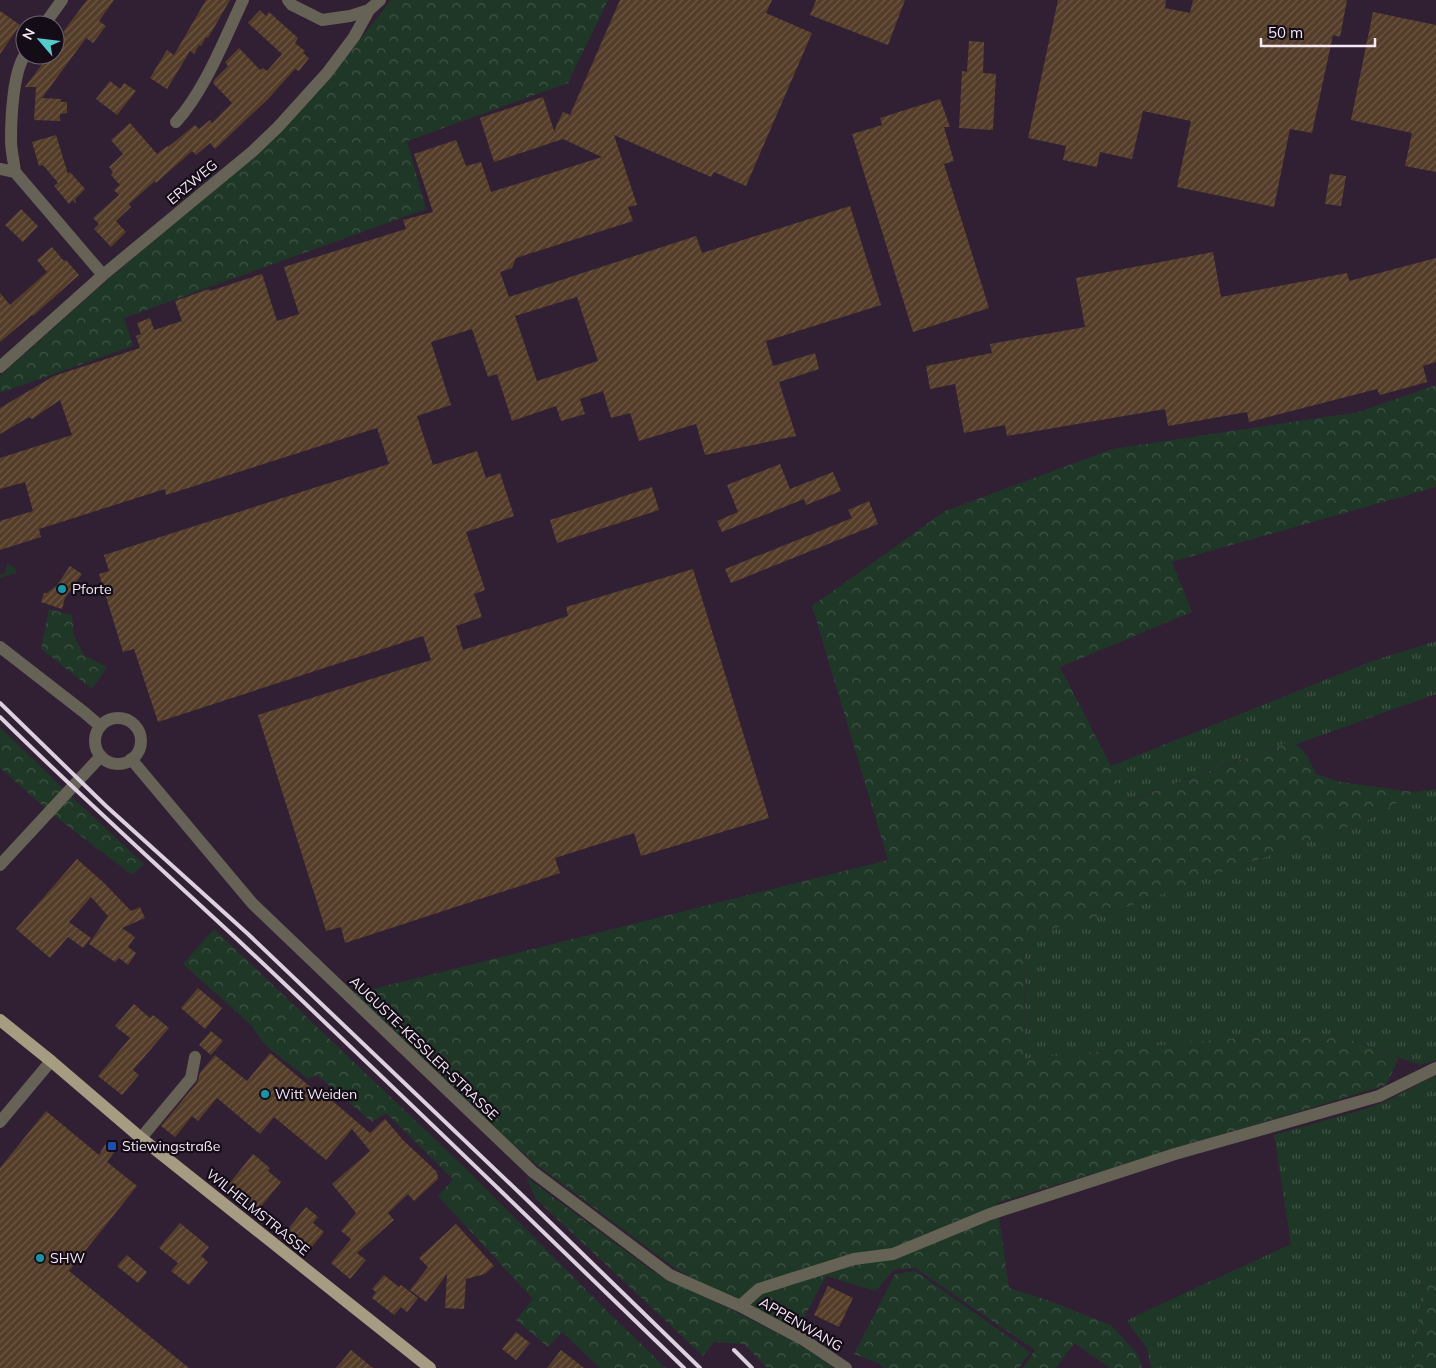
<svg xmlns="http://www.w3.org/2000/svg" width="1436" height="1368" font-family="Mulish,sans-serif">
<defs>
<pattern id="grass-tufts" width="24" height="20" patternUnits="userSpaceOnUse" patternTransform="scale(1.25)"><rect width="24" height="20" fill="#1f3727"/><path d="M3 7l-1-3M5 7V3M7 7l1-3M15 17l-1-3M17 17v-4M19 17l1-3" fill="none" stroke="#405447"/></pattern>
<pattern id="forest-crowns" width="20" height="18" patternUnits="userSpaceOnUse" patternTransform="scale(1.25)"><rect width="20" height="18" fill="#1f3727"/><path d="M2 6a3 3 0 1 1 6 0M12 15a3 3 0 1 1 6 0" fill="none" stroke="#405447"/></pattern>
<pattern id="building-hatch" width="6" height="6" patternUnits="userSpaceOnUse" patternTransform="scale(1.25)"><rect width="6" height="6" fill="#543d28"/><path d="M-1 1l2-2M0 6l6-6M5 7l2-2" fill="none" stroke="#6d5948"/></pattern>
</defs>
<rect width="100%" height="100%" fill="#311f34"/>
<!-- grass -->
<path fill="url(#grass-tufts)" d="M 7,564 L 14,567 L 17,574 L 12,574 L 0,578 L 0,575 L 5,573 Z
M 1436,641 L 1436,694 L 1297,744 L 1292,741 L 1126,801 L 1111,766 L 1372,661 Z
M 1436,789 L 1436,1060 L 1420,1065 L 1334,1034 L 1223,1039 L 1025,1059 L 1024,937 L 1107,914 L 1370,819 L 1414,792 Z
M 1436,1075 L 1436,1270 L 1424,1274 L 1412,1368 L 1151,1368 L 1147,1348 L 1127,1322 L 1131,1318 L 1291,1244 L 1274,1135 L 1365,1109 L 1391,1099 Z"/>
<!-- forest -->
<path fill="url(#forest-crowns)" d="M 391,0 L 608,0 L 568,83 L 407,141 L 426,209 L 124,318 L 133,346 L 0,393 L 0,376 L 106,281 L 254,157 L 332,75 Z
M 1436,385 L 1436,487 L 1172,562 L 1192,612 L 1060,667 L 1111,766 L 1127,801 L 1293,741 L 1307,755 L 1316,774 L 1341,782 L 1414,792 L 1370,819 L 1107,914 L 1024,937 L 1025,1059 L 1223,1039 L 1334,1034 L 1399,1058 L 1386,1085 L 997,1203 L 1009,1288 L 1047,1300 L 1111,1325 L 1138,1355 L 1142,1368 L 1110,1368 L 1074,1343 L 1056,1368 L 1023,1368 L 1035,1350 L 915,1268 L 894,1270 L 875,1291 L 826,1276 L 798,1329 L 708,1288 L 676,1269 L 537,1165 L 443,1083 L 353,994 L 888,860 L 812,606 L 945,511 L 1112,449 L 1359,412 Z
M 49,609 L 72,615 L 74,636 L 84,655 L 107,667 L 92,689 L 41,649 Z
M 0,727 L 73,798 L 144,864 L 132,875 L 52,814 L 0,768 Z
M 214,929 L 464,1167 L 606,1310 L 666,1368 L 600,1368 L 562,1332 L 548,1347 L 516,1320 L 533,1299 L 438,1196 L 453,1179 L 386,1113 L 372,1122 L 317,1075 L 308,1079 L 266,1046 L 250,1024 L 183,964 Z
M 526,1177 L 655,1273 L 738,1313 L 799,1344 L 834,1368 L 767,1368 L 744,1344 L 714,1342 L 703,1356 L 536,1199 Z
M 1436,1270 L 1436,1368 L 1412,1368 L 1424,1274 Z
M 915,1271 L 1030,1352 L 1019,1368 L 884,1368 L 878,1363 L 854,1354 L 895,1274 Z"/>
<!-- building -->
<path fill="url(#building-hatch)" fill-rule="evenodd" d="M 87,0 L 114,0 L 99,21 L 106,26 L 93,43 L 86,38 L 42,98 L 61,99 L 61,102 L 67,102 L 67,113 L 60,114 L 60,121 L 34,120 L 36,87 L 25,87 L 49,55 L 55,55 L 55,46 L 65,33 L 63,32 Z
M 206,0 L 230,0 L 208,38 L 206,37 L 201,46 L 199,45 L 194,54 L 190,51 L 167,89 L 150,78 L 167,50 L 174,55 Z
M 620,0 L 772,0 L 766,13 L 812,33 L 746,186 L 714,172 L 711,177 L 614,135 L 637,205 L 628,207 L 633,221 L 516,258 L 512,268 L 500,272 L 509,297 L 696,236 L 702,253 L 850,206 L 881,305 L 766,341 L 773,366 L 815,353 L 819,369 L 779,382 L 796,436 L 705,455 L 696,424 L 639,441 L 630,413 L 611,418 L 603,391 L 580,399 L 585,414 L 561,421 L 556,406 L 512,421 L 497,374 L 488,377 L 472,329 L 431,342 L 451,405 L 417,416 L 433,465 L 477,451 L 486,478 L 500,473 L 514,516 L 466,532 L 485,590 L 474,594 L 482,617 L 456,626 L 463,650 L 568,616 L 566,607 L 693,569 L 769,818 L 641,856 L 634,833 L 555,858 L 560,873 L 345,943 L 341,927 L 326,931 L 258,715 L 431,660 L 423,636 L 158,722 L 134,649 L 123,652 L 99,574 L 109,571 L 104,555 L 389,464 L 377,428 L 166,495 L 165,489 L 39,529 L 41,537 L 0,550 L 0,521 L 33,511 L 25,482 L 0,489 L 0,458 L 72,435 L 60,400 L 32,419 L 29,417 L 0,434 L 0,408 L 54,376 L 140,348 L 136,336 L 141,334 L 137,323 L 150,318 L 154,330 L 182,321 L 175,301 L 209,289 L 210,291 L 262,274 L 277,321 L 299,314 L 284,267 L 406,229 L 403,220 L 433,212 L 414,154 L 456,140 L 466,166 L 481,162 L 491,192 L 602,157 L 563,139 L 494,162 L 480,118 L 543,97 L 554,131 L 563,112 L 570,115 ZM 577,297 L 598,361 L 537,381 L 515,316 Z
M 816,0 L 905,0 L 888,45 L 810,15 Z
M 1058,0 L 1166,0 L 1165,8 L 1190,13 L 1193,0 L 1347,0 L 1340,37 L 1333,35 L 1312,133 L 1290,129 L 1274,207 L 1177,187 L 1191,121 L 1143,111 L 1132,159 L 1100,152 L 1097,167 L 1063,160 L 1066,146 L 1028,138 Z
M 260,10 L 266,16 L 269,12 L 298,38 L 295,43 L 305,51 L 303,53 L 309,58 L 299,71 L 295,69 L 268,99 L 215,149 L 210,143 L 196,155 L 192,151 L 156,183 L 155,181 L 129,204 L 131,207 L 116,221 L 126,232 L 111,247 L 94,229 L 99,224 L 93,218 L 119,195 L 114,190 L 120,185 L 111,175 L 113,172 L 109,167 L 123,154 L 111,140 L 130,123 L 157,154 L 167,146 L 168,147 L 195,125 L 199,129 L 210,120 L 212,123 L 232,103 L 213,83 L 215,79 L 228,66 L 225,62 L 239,48 L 260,70 L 263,68 L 267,71 L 282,54 L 248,23 Z
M 0,11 L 20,25 L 0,54 Z
M 1373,12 L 1436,25 L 1436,172 L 1405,166 L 1412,133 L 1351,120 Z
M 969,41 L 984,42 L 983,73 L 996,74 L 993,130 L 959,128 L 962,71 L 967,72 Z
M 110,81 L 120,89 L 124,83 L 136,91 L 117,115 L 96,99 Z
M 940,99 L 950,127 L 944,127 L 954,161 L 944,164 L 989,308 L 913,332 L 852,134 L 882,125 L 880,118 Z
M 56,135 L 68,174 L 70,172 L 85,189 L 75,199 L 76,204 L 73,200 L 69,204 L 54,186 L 58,183 L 43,165 L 39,166 L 32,142 Z
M 1330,174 L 1346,176 L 1341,206 L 1325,204 Z
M 21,209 L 38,226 L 23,242 L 5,225 Z
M 52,247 L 64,261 L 66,260 L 79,275 L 33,316 L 32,315 L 0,342 L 0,293 L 10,305 L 47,272 L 37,260 Z
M 1213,252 L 1221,297 L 1347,273 L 1349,281 L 1436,258 L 1436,362 L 1423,366 L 1427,382 L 1380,395 L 1377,389 L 1249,422 L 1247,412 L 1168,426 L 1165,409 L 1007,436 L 1005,425 L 964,433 L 955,384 L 930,389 L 926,366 L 992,353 L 990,344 L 1085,327 L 1076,278 Z
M 780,464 L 790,489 L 833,472 L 841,491 L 806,505 L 804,499 L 722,532 L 717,521 L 738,512 L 727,485 Z
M 652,487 L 659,510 L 557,543 L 550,520 Z
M 869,501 L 878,524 L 731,583 L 725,569 L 852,518 L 848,510 Z
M 70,566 L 82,574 L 65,598 L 62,609 L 41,602 L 44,593 L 47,593 L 57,585 Z
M 77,859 L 104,883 L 131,911 L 140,907 L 145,918 L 122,928 L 135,937 L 128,947 L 136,953 L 128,965 L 119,958 L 115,962 L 89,944 L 108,916 L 91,897 L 69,922 L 91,938 L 83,948 L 68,937 L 50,958 L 16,929 Z
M 198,988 L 222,1008 L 205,1029 L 181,1008 Z
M 134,1004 L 150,1018 L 153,1015 L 169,1028 L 133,1070 L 139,1075 L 122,1095 L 98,1076 L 130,1038 L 115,1026 Z
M 211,1031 L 223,1041 L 211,1055 L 199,1045 Z
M 270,1053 L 314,1090 L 316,1087 L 370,1133 L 385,1119 L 403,1140 L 437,1172 L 438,1179 L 414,1201 L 408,1194 L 388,1213 L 394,1220 L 357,1253 L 366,1260 L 350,1279 L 331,1263 L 351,1239 L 341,1231 L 356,1213 L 332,1184 L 370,1151 L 352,1129 L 326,1160 L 274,1117 L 260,1134 L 217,1098 L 198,1121 L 192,1116 L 175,1137 L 161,1126 L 197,1083 L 200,1073 L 215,1055 L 247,1081 Z
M 46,1111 L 99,1155 L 107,1141 L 117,1148 L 107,1162 L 137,1186 L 69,1271 L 189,1368 L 0,1368 L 0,1168 Z
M 253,1154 L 270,1168 L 268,1171 L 281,1182 L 259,1209 L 229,1184 Z
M 306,1207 L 318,1217 L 313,1223 L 324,1232 L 311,1248 L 288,1229 Z
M 180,1223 L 209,1247 L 201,1256 L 208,1262 L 189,1285 L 171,1271 L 178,1263 L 159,1248 Z
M 456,1224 L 494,1266 L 485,1274 L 466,1279 L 464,1309 L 445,1308 L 447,1274 L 426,1302 L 410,1290 L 428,1267 L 419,1258 Z
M 127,1255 L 147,1272 L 138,1283 L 117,1266 Z
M 384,1275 L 399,1287 L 401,1285 L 418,1298 L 407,1312 L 401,1307 L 394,1315 L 372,1298 L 376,1292 L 372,1289 Z
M 828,1286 L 853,1298 L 839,1327 L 814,1315 Z
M 516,1332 L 530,1343 L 516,1360 L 502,1349 Z
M 351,1350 L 373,1368 L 336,1368 Z
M 561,1350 L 584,1368 L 547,1368 Z"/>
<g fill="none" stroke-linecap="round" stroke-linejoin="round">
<!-- minor -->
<path stroke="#666255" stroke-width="12" d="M 288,0 L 292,5 L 322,20 L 350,16 L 369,10
M 44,25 L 62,0
M 176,122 C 205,90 224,40 243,0
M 0,169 L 15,172 L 103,275
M 15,172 C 14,162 11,151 11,140 C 11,118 13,72 25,55
M 0,367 L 103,275 L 253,151 L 278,127 L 327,73 L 354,37 L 369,10 L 380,0
M 0,647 L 85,713 L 100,726
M95 741a23 23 0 1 1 46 0a23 23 0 1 1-46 0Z
M 131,759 L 252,903 L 533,1172 L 670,1275 L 740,1306 L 804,1340 L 846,1368
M 0,865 L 101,756
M 0,1122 L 51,1061
M 141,1138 L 191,1078 L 195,1057
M 740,1306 L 759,1289 L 854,1259 L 893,1254 L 990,1214 L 1175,1154 L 1379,1096 L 1436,1068"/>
<!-- major -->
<path stroke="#a69c82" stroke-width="12" d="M 0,1020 L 51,1061 L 141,1138 L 430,1368"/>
<!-- rail -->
<path stroke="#ddd1df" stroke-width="4" d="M 0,703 L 106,806 L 248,934 L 525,1198 L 700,1368
M 0,717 C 78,794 159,867 239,941 C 389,1082 536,1225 684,1368
M 734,1350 L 752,1368"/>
</g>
<!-- markers -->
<g fill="#0f9aa8" stroke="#140c16" stroke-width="2">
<circle cx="62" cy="589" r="5"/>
<circle cx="265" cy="1094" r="5"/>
<circle cx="40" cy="1258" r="5"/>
</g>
<rect fill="#1a4fb4" stroke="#140c16" stroke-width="2" x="107" y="1141" width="10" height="10" rx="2.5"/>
<g text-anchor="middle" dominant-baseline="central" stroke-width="4.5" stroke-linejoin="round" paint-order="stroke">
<!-- street labels -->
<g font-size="14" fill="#f5e9f7" stroke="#140c16">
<text transform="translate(192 182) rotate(-40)">ERZWEG</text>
<text transform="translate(424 1048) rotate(44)">AUGUSTE-KESSLER-STRASSE</text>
<text transform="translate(258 1212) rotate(39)">WILHELMSTRASSE</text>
<text transform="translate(801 1324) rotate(30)">APPENWANG</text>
</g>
<!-- poi labels -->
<g font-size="14" fill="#f5e9f7" stroke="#140c16" text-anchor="start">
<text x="72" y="589">Pforte</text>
<text x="275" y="1094">Witt Weiden</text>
<text x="122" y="1146">Stiewingstraße</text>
<text x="50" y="1258">SHW</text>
</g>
</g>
<!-- north arrow -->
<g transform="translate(40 40) rotate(298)"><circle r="24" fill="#140c16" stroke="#6e6470"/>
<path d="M0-4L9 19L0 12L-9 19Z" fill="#53cdca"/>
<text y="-8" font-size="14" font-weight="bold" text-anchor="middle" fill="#f5e9f7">N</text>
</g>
<!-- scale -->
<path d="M1261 38v8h114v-8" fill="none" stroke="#f5e9f7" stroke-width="2.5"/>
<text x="1268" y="38" font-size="15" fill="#f5e9f7" stroke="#140c16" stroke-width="4" paint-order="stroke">50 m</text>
</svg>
